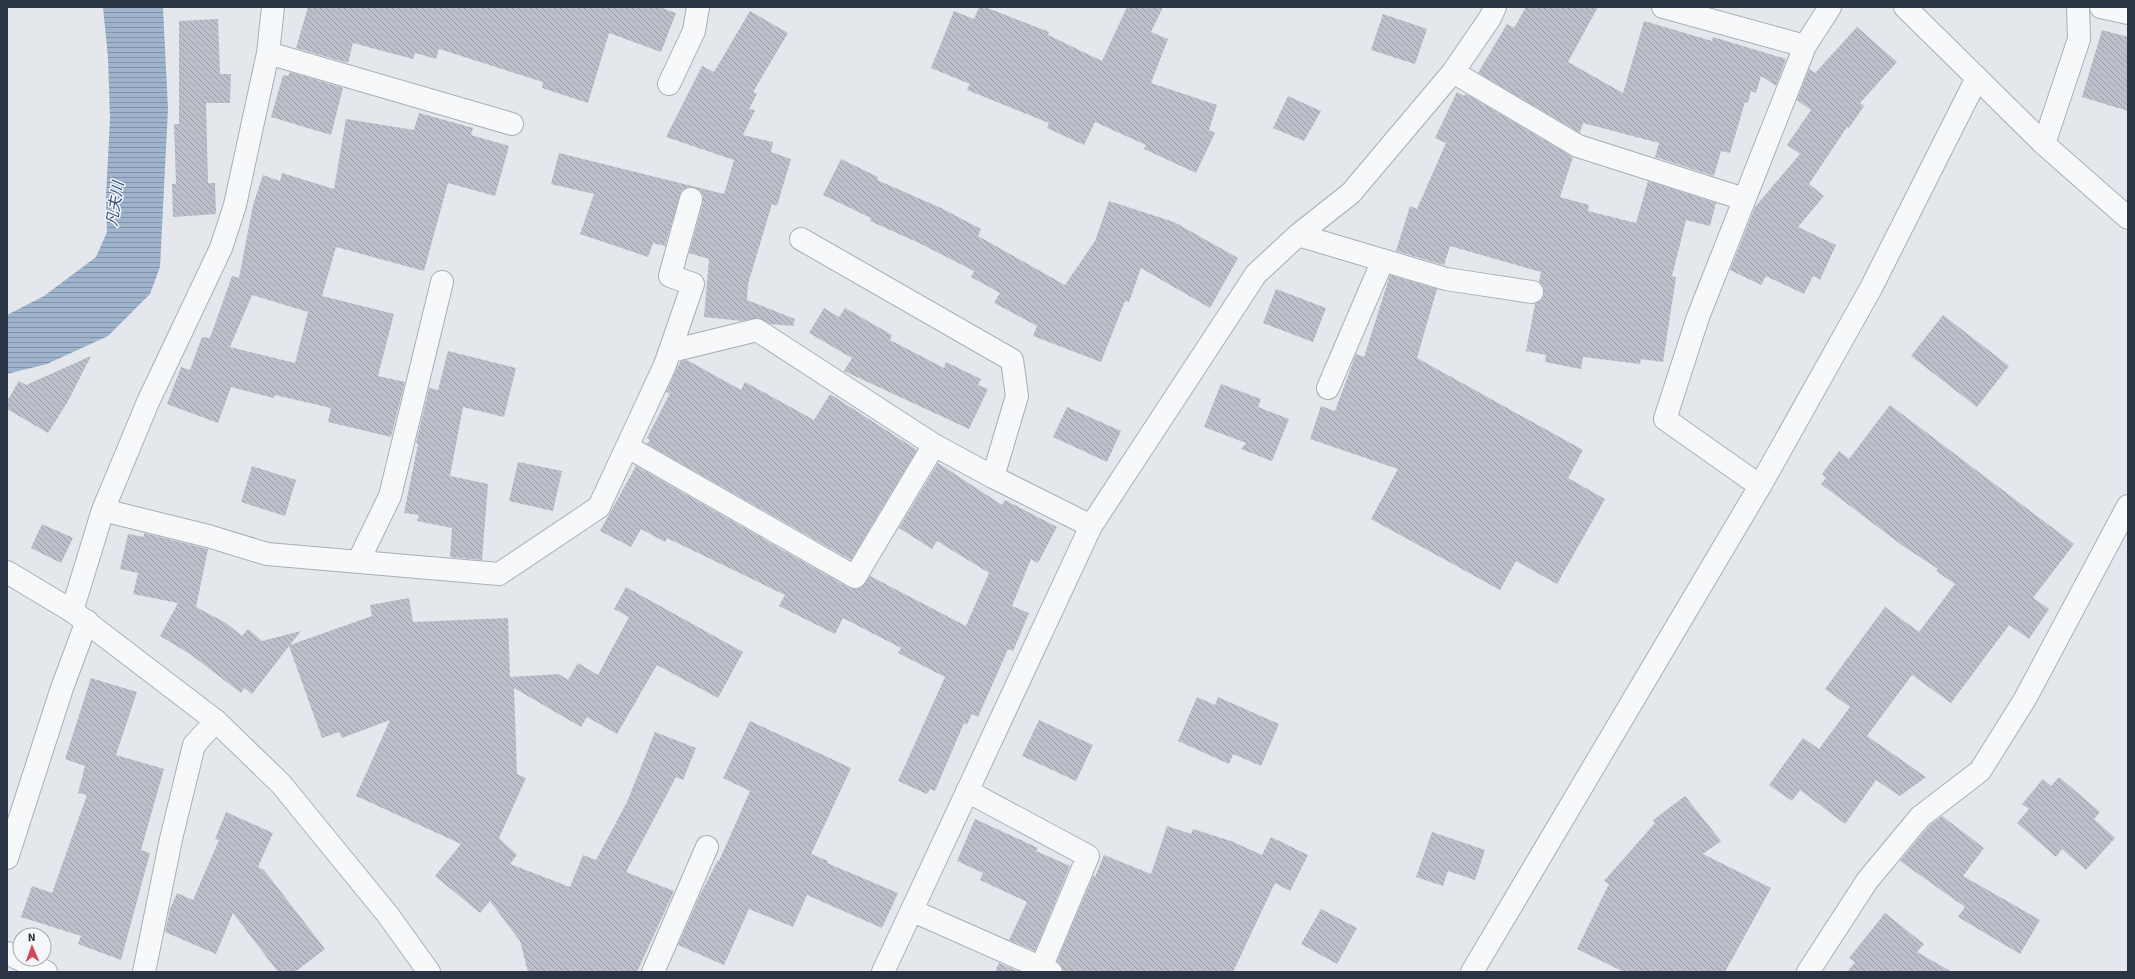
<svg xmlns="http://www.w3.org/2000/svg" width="2135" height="979" font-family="Signika,'Noto Sans JP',sans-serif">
<defs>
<pattern id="water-rules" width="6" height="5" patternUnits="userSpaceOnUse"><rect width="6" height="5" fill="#9fb4cc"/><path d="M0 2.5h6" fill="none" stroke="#8293a7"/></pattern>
<pattern id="building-back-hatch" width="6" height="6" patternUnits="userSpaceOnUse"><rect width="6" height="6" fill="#bbc0ca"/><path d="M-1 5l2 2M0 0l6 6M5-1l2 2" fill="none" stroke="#989da6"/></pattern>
</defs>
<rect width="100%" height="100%" fill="#e4e7ec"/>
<!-- water -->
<path fill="url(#water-rules)" d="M 103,7 L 163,7 L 168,109 L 160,267 L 150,294 L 108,336 L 47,364 L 7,374 L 7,315 L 44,296 L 96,257 L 107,232 L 106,197 L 110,119 L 108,58 Z"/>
<!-- building -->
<path fill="url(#building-back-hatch)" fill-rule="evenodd" d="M 308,7 L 659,7 L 676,13 L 661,52 L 609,33 L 588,103 L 542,88 L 543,82 L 439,49 L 436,59 L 415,53 L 413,59 L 353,43 L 348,63 L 296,48 Z
M 979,7 L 985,7 L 1049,32 L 1048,35 L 1102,61 L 1127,7 L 1163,7 L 1151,32 L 1168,39 L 1151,83 L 1217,105 L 1209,130 L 1215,133 L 1196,173 L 1144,149 L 1146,145 L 1095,122 L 1084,145 L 1047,128 L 1049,123 L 967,90 L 970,84 L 931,68 L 954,11 L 974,19 Z
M 1526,7 L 1598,7 L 1568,62 L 1623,93 L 1644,21 L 1712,41 L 1713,37 L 1786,59 L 1776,86 L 1761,76 L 1756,93 L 1751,91 L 1748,103 L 1745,102 L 1730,153 L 1721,151 L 1714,176 L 1655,157 L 1659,143 L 1583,123 L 1580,133 L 1478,73 L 1507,24 L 1514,28 Z
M 750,11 L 788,33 L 753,92 L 757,94 L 749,109 L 755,110 L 743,135 L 773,142 L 771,152 L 791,159 L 777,206 L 772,204 L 748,284 L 747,300 L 795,319 L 793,326 L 770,324 L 759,318 L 742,321 L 704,317 L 709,259 L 689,253 L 703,202 L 703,195 L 700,190 L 688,187 L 682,190 L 665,246 L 653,243 L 648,257 L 580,234 L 594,194 L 551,184 L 559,153 L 724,194 L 734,160 L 666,137 L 702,66 L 714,72 Z
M 1383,14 L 1427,29 L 1415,64 L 1371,50 Z
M 218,19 L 220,74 L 231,74 L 230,103 L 206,103 L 208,183 L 215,183 L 216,214 L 173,217 L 172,184 L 176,184 L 174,124 L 179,124 L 179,21 Z
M 1857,27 L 1897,62 L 1860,103 L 1864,106 L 1849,128 L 1847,127 L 1809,184 L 1824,196 L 1798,227 L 1836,245 L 1820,280 L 1813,276 L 1804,294 L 1766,276 L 1761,285 L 1730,270 L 1755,207 L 1800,154 L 1787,145 L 1811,110 L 1797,100 L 1809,69 L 1815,73 Z
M 2102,30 L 2128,37 L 2128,111 L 2082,97 Z
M 290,72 L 343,88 L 331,135 L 271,117 L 283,75 L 288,76 Z
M 1457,92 L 1464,96 L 1466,94 L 1573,157 L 1560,197 L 1589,205 L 1588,211 L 1636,223 L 1648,181 L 1716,203 L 1710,226 L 1686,220 L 1672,276 L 1676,277 L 1663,362 L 1641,359 L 1640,364 L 1583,357 L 1581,369 L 1545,362 L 1546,355 L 1526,351 L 1535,304 L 1541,300 L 1544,294 L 1543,287 L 1539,282 L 1541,272 L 1450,246 L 1444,265 L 1396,251 L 1410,206 L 1417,209 L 1446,143 L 1435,138 Z
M 1288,96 L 1321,111 L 1304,141 L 1273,128 Z
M 419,113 L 473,128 L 471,135 L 509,146 L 495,196 L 448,183 L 424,271 L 336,247 L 322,296 L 394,314 L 378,376 L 405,382 L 391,437 L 328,422 L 331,408 L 275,395 L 274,398 L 231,387 L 218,423 L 167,404 L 181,367 L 190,370 L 202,337 L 210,338 L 232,276 L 239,278 L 253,205 L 263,175 L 280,181 L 282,173 L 334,189 L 346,119 L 414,130 ZM 252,295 L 308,312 L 295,363 L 230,347 Z
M 841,159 L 878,177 L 877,180 L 941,208 L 981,229 L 978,236 L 1065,285 L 1095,241 L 1109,201 L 1174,222 L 1238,258 L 1210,308 L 1141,268 L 1129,302 L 1125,301 L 1101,362 L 1033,336 L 1037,326 L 994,303 L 1000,293 L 971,277 L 974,271 L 919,243 L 870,221 L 871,218 L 823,195 Z
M 1390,275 L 1437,289 L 1417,358 L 1583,450 L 1568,478 L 1605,499 L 1557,584 L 1516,561 L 1500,590 L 1371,519 L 1398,469 L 1310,439 L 1321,406 L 1335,411 L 1356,354 L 1364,357 Z
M 1276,289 L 1326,308 L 1313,342 L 1263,323 Z
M 824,308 L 839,317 L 845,308 L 892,335 L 890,340 L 944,368 L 946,362 L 981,379 L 978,385 L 988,389 L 969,429 L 844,371 L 852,358 L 809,333 Z
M 1943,315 L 2009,366 L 1977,407 L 1911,356 Z
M 448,351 L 516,368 L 504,417 L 463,407 L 450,476 L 488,484 L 482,560 L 450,557 L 452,528 L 417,521 L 419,515 L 404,513 L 418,444 L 416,443 L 429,388 L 438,390 Z
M 91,356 L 67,403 L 48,433 L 7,409 L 7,401 L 19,381 L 26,385 Z
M 687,360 L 741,390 L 745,382 L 814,420 L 830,394 L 917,450 L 851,560 L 647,444 L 650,440 L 647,438 L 670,393 L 666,392 L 677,368 L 681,361 Z
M 1221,384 L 1261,399 L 1258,407 L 1289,419 L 1272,461 L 1241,449 L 1246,443 L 1204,427 Z
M 1890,405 L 2074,544 L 2033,598 L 2049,609 L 2029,639 L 2009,625 L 1951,703 L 1912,675 L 1867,736 L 1926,777 L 1900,796 L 1876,780 L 1845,824 L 1800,790 L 1792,801 L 1769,785 L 1803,738 L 1819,749 L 1850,707 L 1825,689 L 1885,607 L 1919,632 L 1955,584 L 1936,571 L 1938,569 L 1903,546 L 1821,484 L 1826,478 L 1822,474 L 1839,451 L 1849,459 Z
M 1067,407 L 1121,431 L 1107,462 L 1053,437 Z
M 518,462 L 562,471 L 553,511 L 509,501 Z
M 938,463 L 1002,505 L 1005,500 L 1057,527 L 1038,563 L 1031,559 L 1012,606 L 1029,613 L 1013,651 L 1008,649 L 978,717 L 972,714 L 967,725 L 964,723 L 935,791 L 930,789 L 927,794 L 898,781 L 945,677 L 898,653 L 901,648 L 843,618 L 835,634 L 779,606 L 785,595 L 667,538 L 665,542 L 641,529 L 631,547 L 600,531 L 636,466 L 849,588 L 855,589 L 861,588 L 870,576 L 966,626 L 989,573 L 937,541 L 932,549 L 899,528 Z
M 252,466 L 296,480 L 285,516 L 241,502 Z
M 42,524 L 73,538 L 61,563 L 31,548 Z
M 144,533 L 208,549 L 196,607 L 226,623 L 242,636 L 248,629 L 262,641 L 301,631 L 290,645 L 372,616 L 370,605 L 409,598 L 413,622 L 508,618 L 510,677 L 559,674 L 568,680 L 578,663 L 598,675 L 629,617 L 614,609 L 626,587 L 743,652 L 718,698 L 657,665 L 617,734 L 587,717 L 581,727 L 514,688 L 517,774 L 526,778 L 499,838 L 517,855 L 510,864 L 570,887 L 583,855 L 596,860 L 627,802 L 655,732 L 696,748 L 683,780 L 676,777 L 626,872 L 674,891 L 637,972 L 528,972 L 520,941 L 490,901 L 480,913 L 435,876 L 461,844 L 356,796 L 390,720 L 342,738 L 339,732 L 322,738 L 289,646 L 252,694 L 244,688 L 241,693 L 190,654 L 160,636 L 178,603 L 133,594 L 138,573 L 120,569 L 128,534 L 144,537 Z
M 91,678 L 137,692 L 116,755 L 164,769 L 141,850 L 150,853 L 121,960 L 78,944 L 81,936 L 21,917 L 32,886 L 52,893 L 87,795 L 78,793 L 85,766 L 65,759 Z
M 1197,697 L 1215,705 L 1218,697 L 1279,724 L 1261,766 L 1233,754 L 1229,764 L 1178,741 Z
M 1039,720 L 1093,745 L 1076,781 L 1022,756 Z
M 750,721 L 851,768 L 811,854 L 828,861 L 827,863 L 898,893 L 882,928 L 807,895 L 793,927 L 749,909 L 724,965 L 678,945 L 700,895 L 718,860 L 719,861 L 750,791 L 723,778 Z
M 2059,777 L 2100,812 L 2094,819 L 2115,838 L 2086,870 L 2062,849 L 2056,857 L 2017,823 L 2029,809 L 2022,804 L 2043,779 L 2051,786 Z
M 1685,796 L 1721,841 L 1703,854 L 1771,888 L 1725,972 L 1624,972 L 1577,949 L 1609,884 L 1604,881 L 1655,823 L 1653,820 Z
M 226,812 L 273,833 L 258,867 L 264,870 L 325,949 L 295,972 L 278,972 L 233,913 L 216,954 L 165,932 L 170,909 L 177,893 L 193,900 L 219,840 L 215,839 Z
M 1942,816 L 1984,848 L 1963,876 L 2040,920 L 2020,954 L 1958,917 L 1965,907 L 1900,861 L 1929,826 Z
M 975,819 L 1038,848 L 1036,851 L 1070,866 L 1035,951 L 1009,940 L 1027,902 L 980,880 L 983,873 L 957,861 Z
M 1167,826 L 1191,834 L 1193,829 L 1231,841 L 1262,855 L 1271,837 L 1308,855 L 1290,891 L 1275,883 L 1233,972 L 1063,972 L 1061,965 L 1057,961 L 1093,876 L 1095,877 L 1104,855 L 1151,874 Z
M 1432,832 L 1485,850 L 1475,880 L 1448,871 L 1443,886 L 1416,877 Z
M 1321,909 L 1357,928 L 1337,964 L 1301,944 Z
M 1885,913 L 1924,944 L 1917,952 L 1952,972 L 1847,972 L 1855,962 L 1849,958 Z
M 999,963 L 1020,972 L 995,972 Z"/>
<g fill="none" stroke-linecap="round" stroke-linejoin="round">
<!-- minor casing -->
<g stroke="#a9aeb7" stroke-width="24">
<path id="minor" d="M 1663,7 L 1805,46
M 2101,7 L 2128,13
M 268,53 L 512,124
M 1453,72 L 1578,146 L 1744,199
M 669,84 L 694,31 L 698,7
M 2044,144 L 2079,39 L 2078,7
M 1298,235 L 1446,279 L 1532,292
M 801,239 L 1012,360 L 1017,396 L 993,477 L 1091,526
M 671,351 L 757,330 L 934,445 L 993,477
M 1328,388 L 1383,260
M 628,447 L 855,577 L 934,445
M 1760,486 L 1665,419 L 1698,317 L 1805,46 L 1830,7
M 103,510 L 208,536 L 267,554 L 499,574 L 599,507 L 665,365 L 693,284 L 670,276 L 691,199
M 358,562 L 390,496 L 442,282
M 72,611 L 103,510 L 148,402 L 221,248 L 235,205 L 268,53 L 273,7
M 967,791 L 1088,856 L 1041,968
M 7,858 L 62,688 L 87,621
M 913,911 L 1051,972
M 7,953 L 46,972
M 144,972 L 171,839 L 194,745 L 216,721
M 653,972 L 707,847
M 883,972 L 1091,526 L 1256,274 L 1298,235 L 1351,193 L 1453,72 L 1490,18 L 1495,7
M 1808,972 L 1867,881 L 1920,817 L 1980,771 L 2025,699 L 2128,506"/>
</g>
<!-- tertiary casing -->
<g stroke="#a9aeb7" stroke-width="24">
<path id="tertiary" d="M 1905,7 L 2044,144 L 2128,218
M 7,572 L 72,611 L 216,721 L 281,784 L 388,915 L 429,972
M 1472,972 L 1760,486 L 1871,288 L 1977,78"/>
</g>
<!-- minor -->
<use href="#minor" stroke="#f7f8fa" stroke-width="22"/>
<!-- tertiary -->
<use href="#tertiary" stroke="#f7f8fa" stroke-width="22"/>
</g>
<g text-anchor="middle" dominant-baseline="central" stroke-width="3" stroke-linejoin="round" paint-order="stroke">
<!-- water labels -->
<g font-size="15" font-style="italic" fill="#34527a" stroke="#f4f6f9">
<text transform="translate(115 204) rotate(-81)">凡夫川</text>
</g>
</g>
<!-- border -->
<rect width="2135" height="979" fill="none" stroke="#2b3445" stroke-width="16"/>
<!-- north arrow -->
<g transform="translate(32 947) rotate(358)"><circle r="19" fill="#f4f6f9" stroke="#a4a8b1"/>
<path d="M0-3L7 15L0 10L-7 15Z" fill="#d1495b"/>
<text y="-6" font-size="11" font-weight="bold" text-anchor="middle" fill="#2b3445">N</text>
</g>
</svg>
